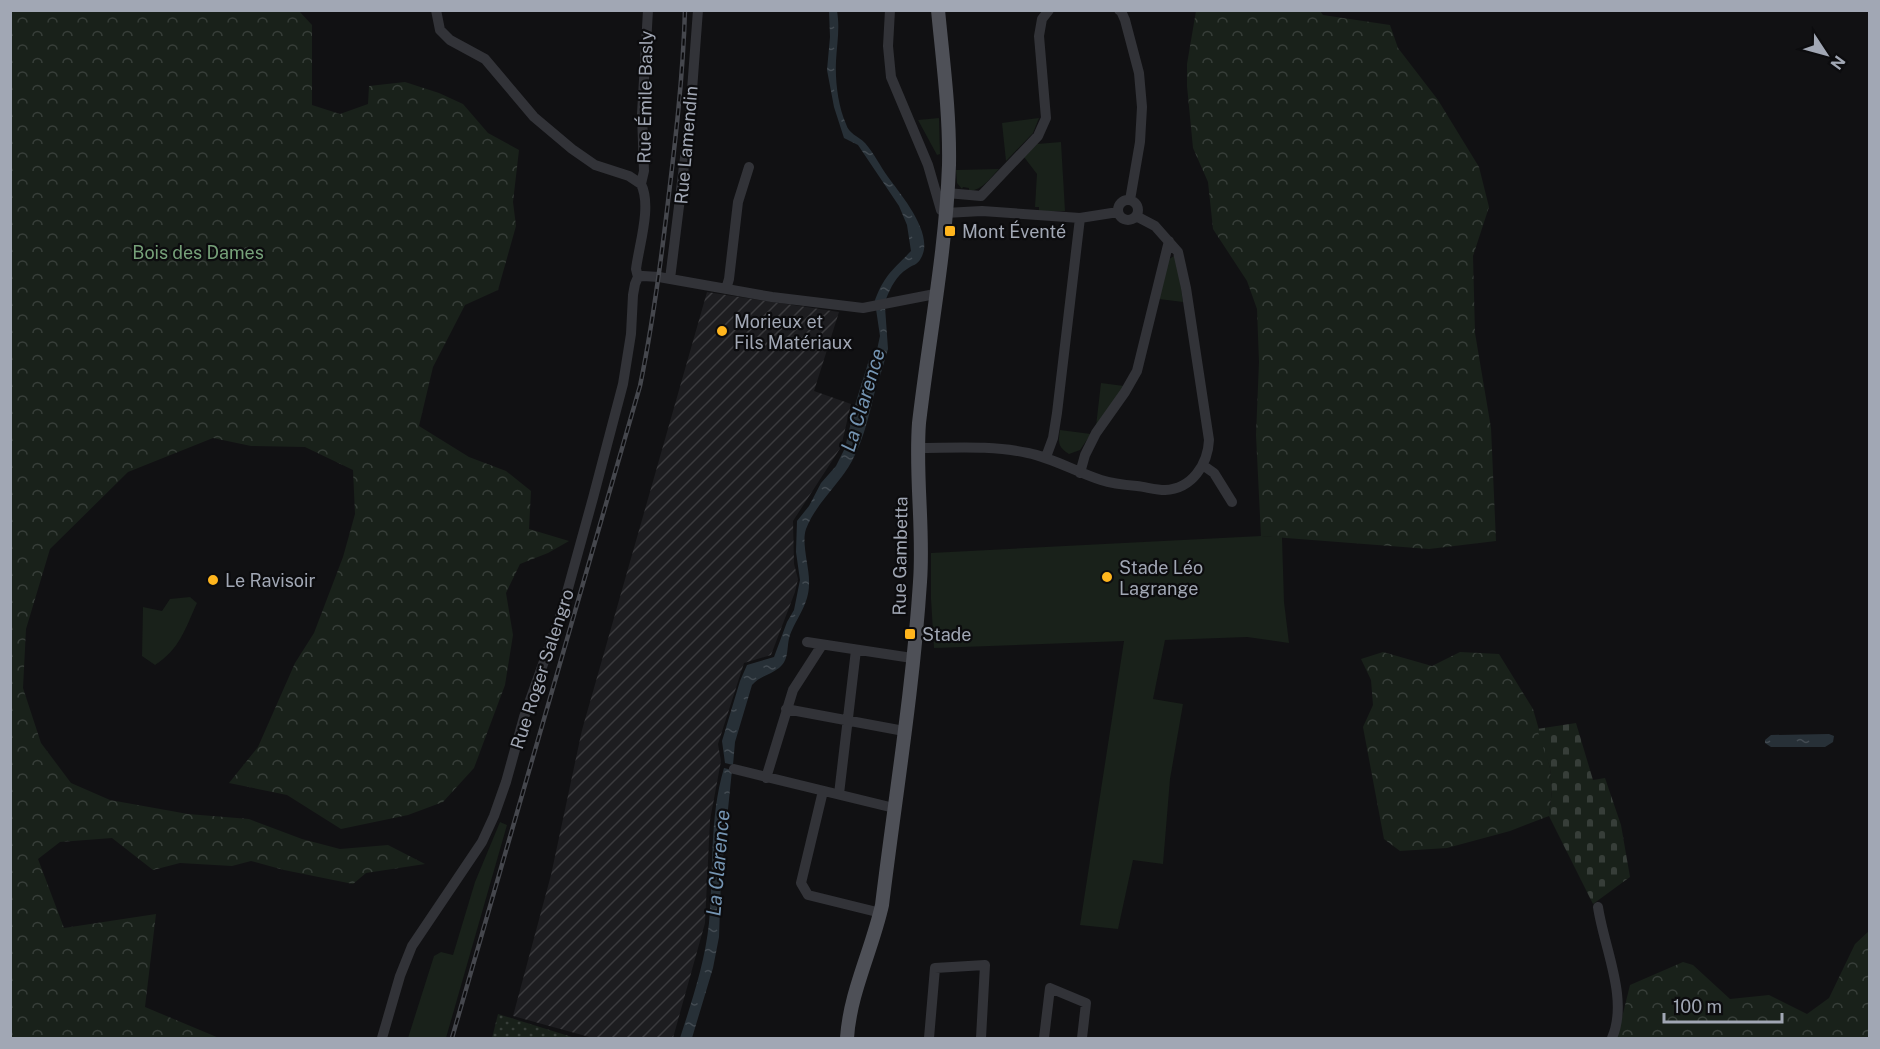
<svg xmlns="http://www.w3.org/2000/svg" width="1880" height="1049" font-family="'Public Sans',sans-serif">
<defs>
<pattern id="industrial-furrows" width="10" height="10" patternUnits="userSpaceOnUse" patternTransform="scale(1.5)"><rect width="10" height="10" fill="#1d1d20"/><path d="M-1 1l2-2M0 10L10 0M9 11l2-2" fill="none" stroke="#3b3b3e"/></pattern>
<pattern id="forest-crowns" width="20" height="18" patternUnits="userSpaceOnUse" patternTransform="scale(1.5)"><rect width="20" height="18" fill="#19211a"/><path d="M2 6a3 3 0 1 1 6 0M12 15a3 3 0 1 1 6 0" fill="none" stroke="#373e39"/></pattern>
<pattern id="cemetery-stones" width="16" height="16" patternUnits="userSpaceOnUse" patternTransform="scale(1.5)"><rect width="16" height="16" fill="#19211a"/><path d="M2 7V4a2 2 0 0 1 4 0v3zM10 15v-3a2 2 0 0 1 4 0v3z" fill="#373e39"/></pattern>
<pattern id="park-dots" width="8" height="8" patternUnits="userSpaceOnUse" patternTransform="scale(1.5)"><rect width="8" height="8" fill="#19211a"/><path d="M2 2h.1M6 6h.1" fill="none" stroke="#373e39" stroke-width="1.8" stroke-linecap="round"/></pattern>
<pattern id="water-ripples" width="26" height="14" patternUnits="userSpaceOnUse" patternTransform="scale(1.5)"><rect width="26" height="14" fill="#273037"/><path d="M2 4q2-2 4 0t4 0M15 11q2-2 4 0t4 0" fill="none" stroke="#434b52"/></pattern>
</defs>
<rect width="100%" height="100%" fill="#111113"/>
<!-- industrial -->
<path fill="url(#industrial-furrows)" d="M 707,292 L 839,312 L 814,391 L 851,404 L 841,447 L 793,521 L 794,564 L 798,579 L 795,592 L 771,655 L 744,663 L 718,744 L 721,761 L 710,820 L 705,923 L 673,1038 L 593,1038 L 513,1016 L 551,875 L 582,730 Z"/>
<!-- grass -->
<path fill="#19211a" d="M 939,118 L 940,154 L 937,155 L 918,120 Z
M 1039,118 L 1033,133 L 1006,161 L 1002,123 Z
M 1061,142 L 1065,211 L 1039,211 L 1039,207 L 1035,207 L 1037,174 L 1024,157 L 1037,144 Z
M 999,169 C 990,178 983,190 969,191 L 969,188 L 963,187 L 962,189 L 957,183 L 956,170 Z
M 1174,256 L 1177,259 L 1183,302 L 1159,299 L 1169,259 Z
M 1101,383 L 1124,386 L 1096,426 Z
M 1060,430 L 1091,434 L 1080,450 L 1069,454 C 1058,447 1058,443 1060,430 Z
M 1261,536 L 1282,537 L 1284,602 L 1289,643 L 1247,637 L 1165,640 L 1153,699 L 1183,704 L 1170,779 L 1163,864 L 1133,860 L 1118,929 L 1080,925 L 1124,641 L 934,648 L 931,599 L 931,553 Z
M 190,597 L 197,603 C 185,629 180,649 155,665 L 142,656 L 143,607 L 162,611 L 170,599 Z
M 500,822 L 507,825 L 446,1038 L 408,1038 L 434,956 L 441,952 L 453,955 L 475,882 Z"/>
<!-- forest -->
<path fill="url(#forest-crowns)" d="M 10,11 L 299,11 L 312,25 L 312,105 L 340,114 L 368,104 L 369,86 L 405,82 L 439,93 L 463,104 L 488,133 L 519,150 L 513,202 L 516,226 L 498,290 L 465,305 L 433,367 L 419,426 L 469,457 L 506,471 L 531,491 L 529,529 L 569,541 L 548,553 L 520,564 L 506,593 L 513,635 L 505,685 L 474,768 L 443,802 L 408,815 L 341,829 L 287,795 L 229,783 L 258,747 L 295,663 L 314,633 L 343,557 L 355,514 L 353,470 L 305,447 L 251,446 L 213,438 L 128,472 L 50,549 L 26,629 L 23,688 L 41,743 L 71,783 L 110,800 L 188,814 L 249,819 L 302,839 L 340,849 L 388,845 L 425,864 L 366,873 L 353,884 L 284,870 L 251,861 L 232,866 L 180,863 L 153,870 L 112,838 L 60,842 L 38,859 L 64,928 L 156,914 L 145,1007 L 219,1038 L 11,1038 Z
M 1196,11 L 1320,11 L 1323,15 L 1390,25 L 1398,48 L 1438,100 L 1479,167 L 1489,207 L 1473,256 L 1475,333 L 1491,428 L 1496,541 L 1429,549 L 1261,536 L 1256,435 L 1259,362 L 1257,309 L 1247,281 L 1213,229 L 1208,182 L 1193,148 L 1187,86 L 1187,64 Z
M 1383,652 L 1432,666 L 1460,652 L 1499,654 L 1533,709 L 1550,768 L 1552,790 L 1549,816 L 1510,831 L 1447,848 L 1400,851 L 1384,839 L 1363,727 L 1373,705 L 1371,680 L 1361,659 Z
M 1869,931 L 1869,1038 L 1617,1038 L 1630,985 L 1683,962 L 1693,965 L 1730,999 L 1769,995 L 1807,1014 L 1829,998 L 1855,944 Z"/>
<!-- cemetery -->
<path fill="url(#cemetery-stones)" d="M 1576,723 L 1593,780 L 1605,778 L 1621,825 L 1630,877 L 1593,904 L 1549,816 L 1552,790 L 1550,768 L 1537,729 Z"/>
<!-- park -->
<path fill="url(#park-dots)" d="M 498,1014 L 575,1038 L 492,1038 Z"/>
<!-- water -->
<path fill="url(#water-ripples)" d="M 829,11 L 837,11 C 840,28 837,43 836,61 C 835,81 838,106 846,124 C 849,134 858,136 865,143 C 874,153 880,166 888,177 C 901,195 935,234 921,258 C 918,265 912,265 907,269 C 896,276 891,287 886,299 L 874,303 C 884,275 892,271 911,251 L 907,225 L 899,206 L 858,145 L 844,138 L 834,107 L 827,70 L 830,37 Z
M 885,307 L 888,349 L 880,376 L 876,375 L 874,382 L 877,383 C 870,410 865,437 852,461 C 839,485 816,503 806,529 C 801,543 810,569 809,584 C 809,604 797,617 790,635 C 786,647 790,659 779,668 C 770,675 760,676 752,685 L 735,742 L 733,765 L 725,763 L 722,741 L 740,681 L 747,665 L 774,657 L 787,622 L 794,610 L 800,580 L 796,552 L 797,521 L 809,506 L 821,483 L 836,466 L 845,448 L 855,405 L 869,360 L 875,359 L 880,336 L 876,309 Z
M 1829,734 L 1834,736 L 1833,742 L 1825,747 L 1771,747 L 1765,743 L 1765,740 L 1771,735 Z
M 724,768 L 732,770 L 721,878 L 719,937 L 713,968 L 692,1038 L 680,1038 C 692,1001 705,962 709,923 C 714,871 709,818 724,768 Z"/>
<g fill="none" stroke-linecap="round" stroke-linejoin="round">
<!-- minor -->
<path stroke="#323338" stroke-width="10" d="M 436,10 L 440,30 L 450,40 L 485,59 L 534,117 L 572,149 L 595,165 L 629,176 L 641,184
M 890,10 L 888,46 L 891,77 L 928,165 L 941,210 L 945,213 L 982,211 L 1080,218 L 1118,212
M 1119,10 L 1121,11 L 1125,20 L 1139,73 L 1142,107 L 1140,142 L 1130,200
M 641,184 L 644,171 L 642,114 L 648,10
M 947,193 L 981,196
M 981,196 L 1038,136 L 1046,118 L 1039,36 L 1042,19 L 1049,10
M1118 210a10 10 0 1 1 20 0a10 10 0 1 1-20 0Z
M 638,277 L 643,276 L 659,277 L 772,297 L 863,308 L 935,294
M 638,277 L 636,269 C 639,245 652,206 641,184
M 670,279 L 690,117 L 698,10
M 726,289 L 729,279 L 738,202 L 749,167
M 917,448 C 953,448 992,445 1028,453 C 1053,458 1076,472 1101,480 C 1113,484 1125,485 1137,486 C 1146,487 1156,490 1165,490 C 1192,489 1208,464 1209,440 L 1186,288 L 1178,252 L 1155,226 L 1136,216
M 1046,457 L 1053,438 L 1057,413 L 1080,218
M 1204,466 L 1214,473 L 1232,502
M 1080,473 L 1085,455 L 1096,433 L 1125,392 L 1137,371 L 1169,241
M 807,642 L 912,658
M 786,709 L 904,731
M 734,769 L 894,808
M 766,778 L 793,690 L 822,645
M 823,791 L 801,883 L 808,895 L 881,913
M 839,794 L 856,650
M 1598,907 C 1604,948 1629,999 1612,1038
M 382,1038 L 400,976 L 412,946 L 482,842 L 494,816 L 506,782 L 524,717 L 561,614 L 593,498 L 623,384 L 631,334 L 633,295 L 635,284 L 638,277
M 929,1038 L 935,968 L 985,965 L 981,1038
M 1044,1038 L 1050,988 L 1086,1003 L 1082,1038"/>
<!-- major -->
<path stroke="#4e5057" stroke-width="14" d="M 847,1038 C 850,992 872,950 882,905 C 895,798 913,690 920,582 C 924,529 915,476 919,423 C 929,337 946,251 949,165 C 950,114 943,62 938,10"/>
<!-- rail casing -->
<g stroke="#45474d" stroke-width="4.5">
<path id="rail" d="M 452,1038 L 640,386 C 652,328 660,269 667,210 C 675,144 683,78 685,10"/>
</g>
<!-- rail -->
<use href="#rail" stroke="#0c0c0e" stroke-width="2" stroke-dasharray="7" stroke-linecap="butt"/>
</g>
<!-- markers -->
<g fill="#ffb51d" stroke="#0c0c0e" stroke-width="2">
<rect x="944" y="225" width="12" height="12" rx="3"/>
<circle cx="722" cy="331" r="6"/>
<circle cx="1107" cy="577" r="6"/>
<circle cx="213" cy="580" r="6"/>
<rect x="904" y="628" width="12" height="12" rx="3"/>
</g>
<g text-anchor="middle" dominant-baseline="central" stroke-width="4.5" stroke-linejoin="round" paint-order="stroke">
<!-- street labels -->
<g font-size="18" fill="#a1a7b4" stroke="#0c0c0e">
<text transform="translate(645 97) rotate(-89)">Rue Émile Basly</text>
<text transform="translate(686 145) rotate(-85)">Rue Lamendin</text>
<text transform="translate(900 556) rotate(-89)">Rue Gambetta</text>
<text transform="translate(542 669) rotate(-72)">Rue Roger Salengro</text>
</g>
<!-- poi labels -->
<g font-size="18" fill="#a1a7b4" stroke="#0c0c0e" text-anchor="start">
<text x="962" y="231">Mont Éventé</text>
<text x="734" y="321">Morieux et<tspan x="734" dy="21">Fils Matériaux</tspan></text>
<text x="1119" y="567">Stade Léo<tspan x="1119" dy="21">Lagrange</tspan></text>
<text x="225" y="580">Le Ravisoir</text>
<text x="922" y="634">Stade</text>
</g>
<!-- park labels -->
<g font-size="18" fill="#76a179" stroke="#0c0c0e">
<text x="198" y="252">Bois des Dames</text>
</g>
<!-- water labels -->
<g font-size="20" font-style="italic" fill="#7595b3" stroke="#0c0c0e">
<text transform="translate(863 400) rotate(-73)">La Clarence</text>
<text transform="translate(718 863) rotate(-85)">La Clarence</text>
</g>
</g>
<!-- border -->
<rect width="1880" height="1049" fill="none" stroke="#a1a7b4" stroke-width="24"/>
<!-- north arrow -->
<g transform="translate(1826 54) rotate(126)" stroke="#0c0c0e" stroke-width="4.5" paint-order="stroke">
<path d="M0-4.5L10 22L0 15L-10 22Z" fill="#a1a7b4"/>
<text y="-9" font-size="16" font-weight="bold" text-anchor="middle" fill="#a1a7b4">N</text>
</g>
<!-- scale -->
<path d="M1664 1013v9h118v-9" fill="none" stroke="#a1a7b4" stroke-width="3"/>
<text x="1673" y="1013" font-size="18" fill="#a1a7b4" stroke="#0c0c0e" stroke-width="4.5" paint-order="stroke">100 m</text>
</svg>
